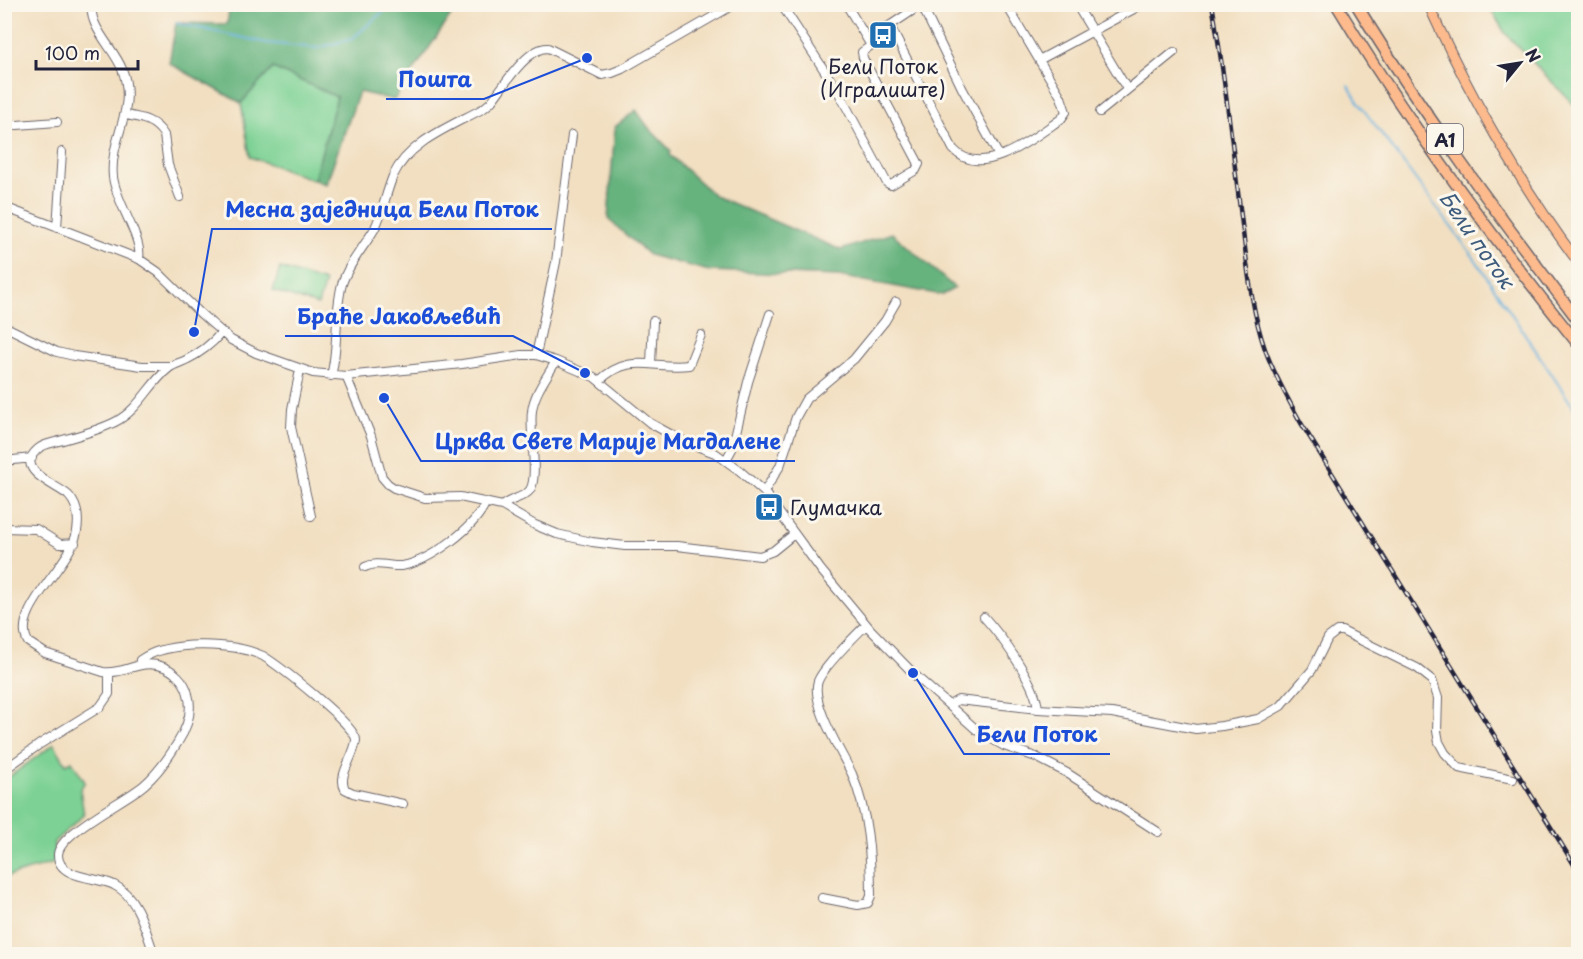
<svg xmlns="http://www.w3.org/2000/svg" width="1583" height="959" font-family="'Playpen Sans',sans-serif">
<rect width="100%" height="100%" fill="#fbf7ec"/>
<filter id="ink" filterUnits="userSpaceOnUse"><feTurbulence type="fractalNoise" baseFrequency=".0167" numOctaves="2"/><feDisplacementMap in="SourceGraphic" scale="12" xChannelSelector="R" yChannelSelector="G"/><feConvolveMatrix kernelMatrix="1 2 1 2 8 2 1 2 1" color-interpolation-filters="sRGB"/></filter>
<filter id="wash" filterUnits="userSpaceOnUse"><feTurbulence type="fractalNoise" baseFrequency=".008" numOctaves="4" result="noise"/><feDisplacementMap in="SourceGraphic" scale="24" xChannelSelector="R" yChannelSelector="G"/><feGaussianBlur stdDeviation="1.35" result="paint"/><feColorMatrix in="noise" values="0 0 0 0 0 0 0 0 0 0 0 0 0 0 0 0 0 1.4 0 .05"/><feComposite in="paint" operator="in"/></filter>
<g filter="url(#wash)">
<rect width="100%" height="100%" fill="#f2dfc1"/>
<!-- green -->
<path fill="#7dd194" stroke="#507a68" stroke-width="1.5" d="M 1488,5 L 1578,5 L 1578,109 L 1505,33 Z
M 273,68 L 337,97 L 314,180 L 250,157 L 241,103 Z
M 280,268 L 325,282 L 318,305 L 273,291 Z
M 54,744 L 66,764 L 72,761 L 85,782 L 80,789 L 84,815 L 54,842 L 54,863 L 5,877 L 5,780 Z"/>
<!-- forest -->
<path fill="#66b37e" stroke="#446a5c" stroke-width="1.5" d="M 230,5 L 230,4 L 458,5 L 394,100 L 359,92 L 326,184 L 314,180 L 337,97 L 273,68 L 241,103 L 169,63 L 176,23 L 227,24 Z
M 636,110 L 648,127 L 671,151 L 670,155 L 715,196 L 841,250 L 892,233 L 955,288 L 942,295 L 838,276 L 709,271 L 649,255 L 608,219 L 615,127 Z"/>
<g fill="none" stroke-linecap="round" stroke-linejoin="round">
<!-- stream -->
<path stroke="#65b0de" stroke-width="2" d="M 176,23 L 267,43 L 317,48 L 352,39 L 379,15 L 395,4
M 1348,85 L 1360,105 L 1475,259 L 1578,414"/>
</g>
</g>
<g filter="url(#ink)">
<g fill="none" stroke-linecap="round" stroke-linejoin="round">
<!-- minor casing -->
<g stroke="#6b646a" stroke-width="10">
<path id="minor" d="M 92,4 C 88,27 114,48 122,69 C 138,110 109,138 113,177 C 116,203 143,238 139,259
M 781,4 L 839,93 L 887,183 L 891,185 L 916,170 L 919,164 L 863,58 L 862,52 L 869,47 L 870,44 L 846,4
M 921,4 L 962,88 L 999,156
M 1076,4 L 1127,89
M 890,26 L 953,149 C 982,181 1036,136 1061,119 L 1066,112 L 1061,97 L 1006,4
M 868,40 L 921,5
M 1039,60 L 1143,4
M 1100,112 L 1174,52
M 126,115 C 142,118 155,120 164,135 L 168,165 L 180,197
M 4,126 L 57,122
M 4,207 L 139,259 L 158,272 L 201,314 L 231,340 L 256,353 L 313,373 L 346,376 L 462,364 L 522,355 L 536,355 L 556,361 L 594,377 L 650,423 L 681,440 L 715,453 L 740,471 L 764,492 L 821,570 L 871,630 L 918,678 L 978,731 L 1004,746 L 1036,757 L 1067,773 L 1158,832
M 57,228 L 62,152
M 4,326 L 57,352 L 74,356 L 142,366 L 171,366
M 536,355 L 556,262 L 572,135
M 651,363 L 653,321
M 300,370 L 292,409 L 291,427 L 311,516
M 331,376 C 339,346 334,314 342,284 C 348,264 365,246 375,228 C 383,211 386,193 393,176 C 409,141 452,126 484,108 L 491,102 C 503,87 527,47 548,48 L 602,75 L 612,73 L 622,69 L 735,4
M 346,376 L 371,436 L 382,477 L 388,484 L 394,488 L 425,498 L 460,497 L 502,506 L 535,525 L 557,534 L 592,542 L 625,546 L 677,546 L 760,556 L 773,551 L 794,534
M 599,381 C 631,351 654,370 689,365 L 701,335
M 726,460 L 732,449 L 748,382 L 770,314
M 4,461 L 32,458
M 764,492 L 780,466 L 796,417 L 806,399 L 854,359 L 885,321 L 896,302
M 502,506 C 510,498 523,499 530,490 C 539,476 529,431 532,411 C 534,393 547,377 556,361
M 4,528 L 36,529 L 60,544 L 75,543
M 365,567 C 377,561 390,567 402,566 C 430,561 475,528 486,502
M 984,617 C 1002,637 1036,683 1038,709
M 139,665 L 140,660 C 168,640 232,642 263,656 C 279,666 356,725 356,740 C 355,756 337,775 345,789 L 353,793 L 403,804
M 949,705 L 958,700 L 1038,709 L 1112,713 L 1196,729 L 1222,726 L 1258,719 L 1281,706 L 1312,670 L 1328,638 L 1337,631 L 1342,631 L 1417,668 L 1432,680 L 1438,698 L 1437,731 L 1439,742 L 1445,753 L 1459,768 L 1513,779
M 4,770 L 40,744 L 100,707 L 109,694 L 109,673
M 822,898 L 858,905 L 868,903 L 871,896 C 871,854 868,813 852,774 C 842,753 810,703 818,681 C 824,666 854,637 866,625
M 154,954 C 146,932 138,896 114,885 C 98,877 58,879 58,855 C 58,833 127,800 144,785 C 158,773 169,757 178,742 C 187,728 193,711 188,694 C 185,681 174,670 161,666 C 140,659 123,675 103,672 L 45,653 L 28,642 C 10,611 72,565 77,531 C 79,519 78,506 69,496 C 60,486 12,471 38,449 C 43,444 52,443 59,441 C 77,436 97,431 115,422 C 139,410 149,384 169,368 C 174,364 180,363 186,360 C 200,353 211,345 221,333"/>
</g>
<!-- major casing -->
<g stroke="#6b646a" stroke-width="11">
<path id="major" d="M 1428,4 C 1469,94 1519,183 1578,262"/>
</g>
<!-- highway casing -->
<g stroke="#6b646a" stroke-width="13">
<path id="highway" d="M 1336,4 C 1408,123 1491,236 1578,344
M 1356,4 C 1423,114 1500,218 1578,320"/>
</g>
<!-- minor -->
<use href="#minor" stroke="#fff" stroke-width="8"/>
<!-- major -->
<use href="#major" stroke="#fcba8d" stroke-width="9"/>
<!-- highway -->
<use href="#highway" stroke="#fcba8d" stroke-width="10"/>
<!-- rail casing -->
<g stroke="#22223b" stroke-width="4.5">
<path id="rail" d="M 1212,4 C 1226,80 1233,156 1243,232 C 1248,271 1252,312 1265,349 C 1274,375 1288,399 1301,423 L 1578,871"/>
</g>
<!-- rail -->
<use href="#rail" stroke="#fbf7ec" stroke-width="2" stroke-dasharray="7" stroke-linecap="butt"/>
</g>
</g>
<!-- icons -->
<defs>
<g id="bus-square" transform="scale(1.5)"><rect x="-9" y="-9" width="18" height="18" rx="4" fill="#1f6fb2" stroke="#fbf7ec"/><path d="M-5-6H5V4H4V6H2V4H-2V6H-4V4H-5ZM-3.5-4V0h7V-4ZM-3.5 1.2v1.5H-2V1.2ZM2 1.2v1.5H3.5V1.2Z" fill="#fff"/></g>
</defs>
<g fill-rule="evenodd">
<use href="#bus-square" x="883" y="35"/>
<use href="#bus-square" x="769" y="507"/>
</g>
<g text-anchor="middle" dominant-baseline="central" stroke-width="6" stroke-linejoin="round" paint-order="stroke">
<!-- shield labels -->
<rect fill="#fbf7ec" stroke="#636270" stroke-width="1.5" x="1427" y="124" width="36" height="30" rx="4.5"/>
<g font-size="18" font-weight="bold" fill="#22223b">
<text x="1445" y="139">A1</text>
</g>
<!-- poi labels -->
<g font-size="20" fill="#22223b" stroke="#fbf7ec">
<text x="883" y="66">Бели Поток<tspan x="883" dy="23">(Игралиште)</tspan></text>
<text x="790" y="507" text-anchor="start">Глумачка</text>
</g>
<!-- water labels -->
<g font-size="21" font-style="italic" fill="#3d5b7c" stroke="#fbf7ec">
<text transform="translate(1478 239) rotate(55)">Бели поток</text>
</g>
</g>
<!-- callouts -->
<path fill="none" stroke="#1d4ed8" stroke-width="2" d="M587 58L484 99H386M194 332L212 229H552M585 373L513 336H285M384 398L421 461H795M913 673L964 754H1110"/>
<g fill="#1d4ed8" stroke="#fbf7ec" stroke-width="2">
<circle cx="587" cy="58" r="6"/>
<circle cx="194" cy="332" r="6"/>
<circle cx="585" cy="373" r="6"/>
<circle cx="384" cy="398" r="6"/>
<circle cx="913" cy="673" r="6"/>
</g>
<g font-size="21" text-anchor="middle" font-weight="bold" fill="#1d4ed8" stroke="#fbf7ec" stroke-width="6" stroke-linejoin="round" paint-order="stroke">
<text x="435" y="87">Пошта</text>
<text x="382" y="217">Месна заједница Бели Поток</text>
<text x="399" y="324">Браће Јаковљевић</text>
<text x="608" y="449">Црква Свете Марије Магдалене</text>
<text x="1037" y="742">Бели Поток</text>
</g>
<!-- margin -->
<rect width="1583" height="959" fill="none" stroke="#fbf7ec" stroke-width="24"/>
<!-- north arrow -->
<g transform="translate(1520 63) rotate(60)" stroke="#fbf7ec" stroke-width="4.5" paint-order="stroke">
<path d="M0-4.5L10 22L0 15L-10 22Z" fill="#22223b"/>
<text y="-9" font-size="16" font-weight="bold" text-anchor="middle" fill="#22223b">N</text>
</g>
<!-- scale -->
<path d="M36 60v9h102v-9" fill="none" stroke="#22223b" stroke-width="3"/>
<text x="45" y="60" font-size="18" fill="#22223b" stroke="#fbf7ec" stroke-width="4.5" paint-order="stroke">100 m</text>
</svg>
